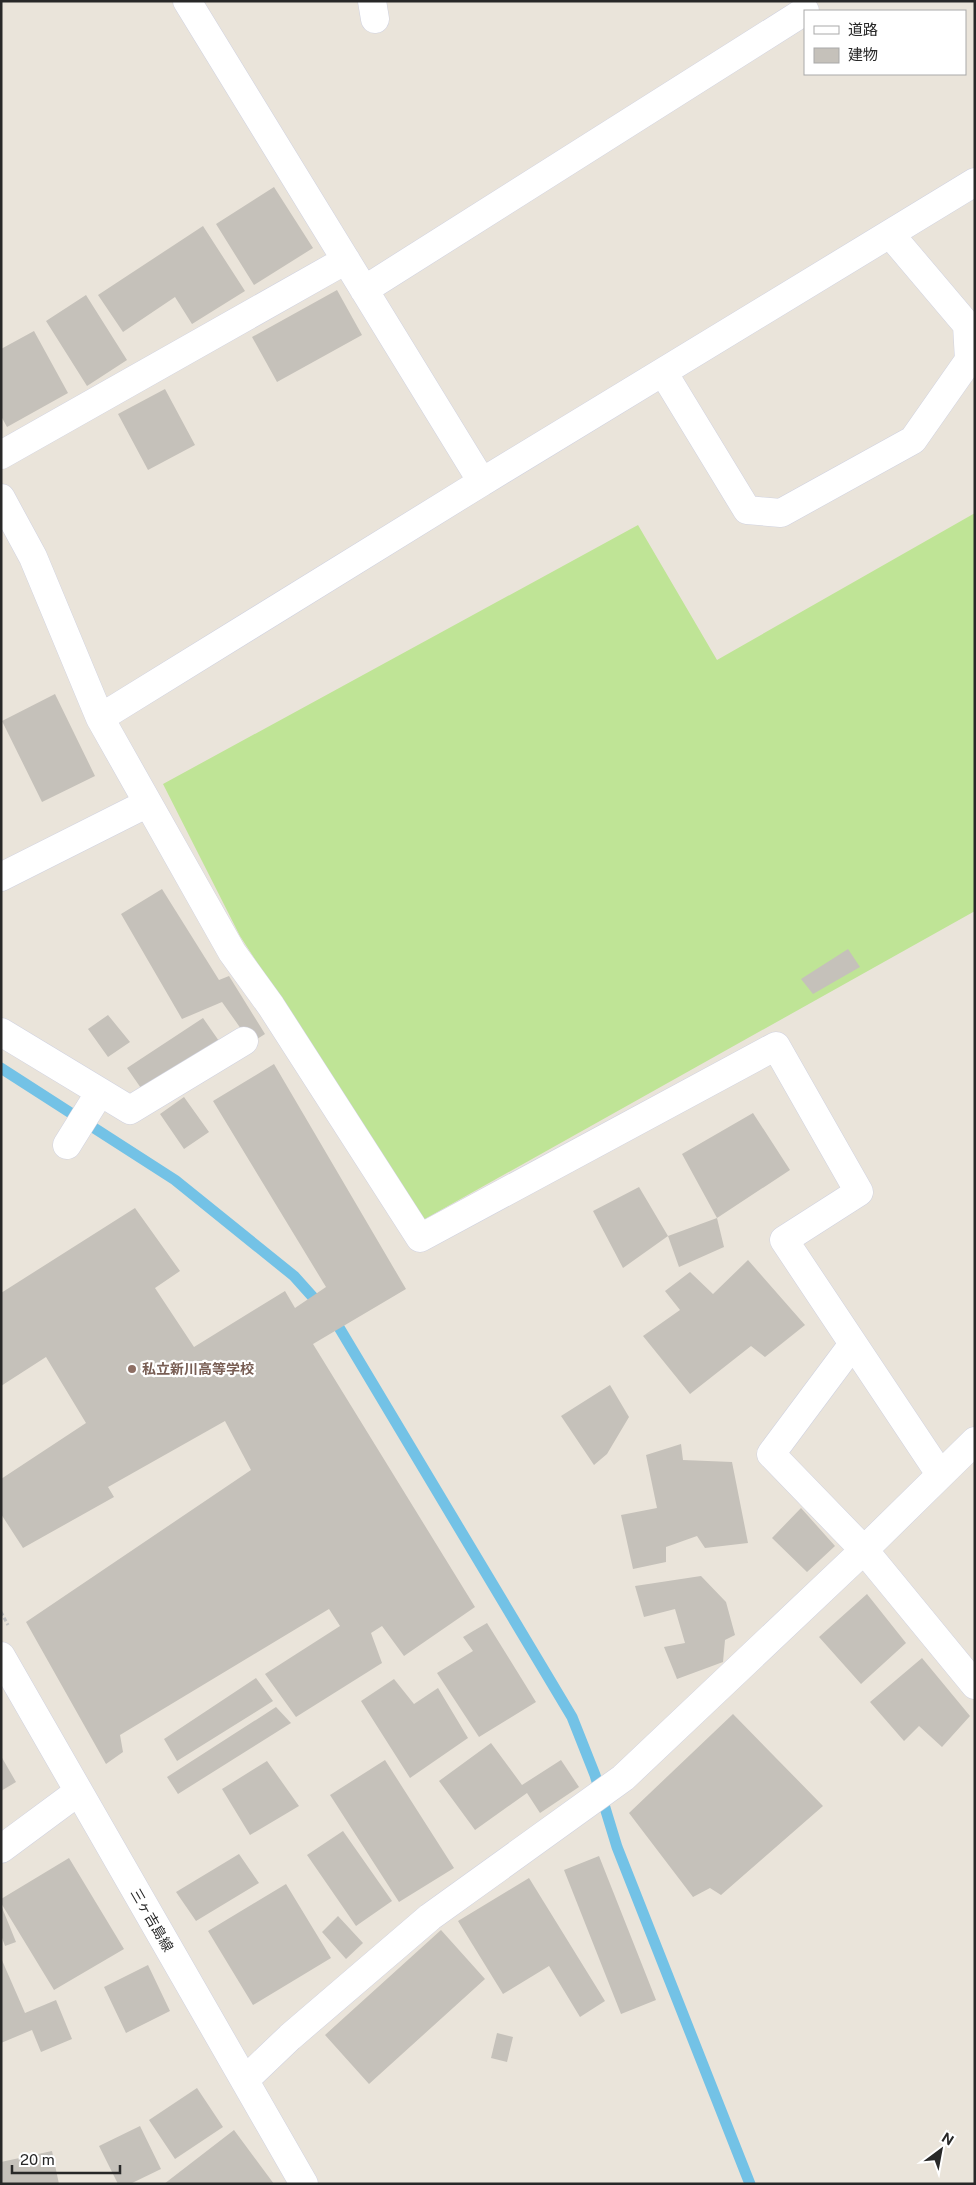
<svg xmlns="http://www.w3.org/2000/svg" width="976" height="2185" font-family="'Public Sans','Noto Sans JP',sans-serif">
<rect width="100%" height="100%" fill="#eae4da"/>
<!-- pitch -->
<path fill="#bfe496" d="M 975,513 L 975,911 L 423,1220 L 240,936 L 163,784 L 638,525 L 717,660 Z"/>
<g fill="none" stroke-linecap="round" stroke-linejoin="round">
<!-- stream -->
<path stroke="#73c2e6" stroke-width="11" d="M 1,1068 L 175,1180 L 294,1276 L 337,1324 L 572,1717 L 595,1775 L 617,1847 L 750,2184"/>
</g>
<!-- building -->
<path fill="#c5c1ba" d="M 274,187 L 313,248 L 254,285 L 216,224 Z
M 203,226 L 245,291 L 192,324 L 175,297 L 123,332 L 98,295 Z
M 337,290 L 362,335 L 277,382 L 252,337 Z
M 86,295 L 127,360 L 87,386 L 46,321 Z
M 34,331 L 68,393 L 7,427 L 1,416 L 1,349 Z
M 165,389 L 195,445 L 148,470 L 118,414 Z
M 55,694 L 95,776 L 42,802 L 2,721 Z
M 162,889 L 219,980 L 229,976 L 265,1034 L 251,1043 L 222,1002 L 182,1019 L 121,914 Z
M 848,949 L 860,967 L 813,994 L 801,979 Z
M 108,1015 L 130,1042 L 108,1057 L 88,1029 Z
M 203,1018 L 219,1041 L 143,1091 L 127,1068 Z
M 274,1064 L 406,1289 L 313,1344 L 475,1607 L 404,1656 L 382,1626 L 371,1633 L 382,1663 L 296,1717 L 265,1674 L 340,1626 L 329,1609 L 120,1735 L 123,1752 L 106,1764 L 26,1622 L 251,1470 L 225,1421 L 108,1487 L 114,1497 L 23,1548 L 1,1514 L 1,1479 L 86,1423 L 46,1357 L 1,1386 L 1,1293 L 135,1208 L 180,1271 L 155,1288 L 194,1347 L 285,1291 L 295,1308 L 326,1287 L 213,1101 Z
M 184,1097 L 209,1132 L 184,1149 L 160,1114 Z
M 753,1113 L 790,1170 L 717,1218 L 682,1154 Z
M 639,1187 L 668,1236 L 623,1268 L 593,1211 Z
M 717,1218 L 724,1247 L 679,1267 L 668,1236 Z
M 748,1260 L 805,1325 L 765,1357 L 751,1346 L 690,1394 L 643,1336 L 680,1310 L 665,1291 L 690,1272 L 713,1294 Z
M 610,1385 L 629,1417 L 607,1454 L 594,1465 L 561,1416 Z
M 681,1444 L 683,1460 L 732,1462 L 748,1543 L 705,1548 L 697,1536 L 666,1547 L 666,1562 L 633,1569 L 621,1515 L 657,1508 L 646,1455 Z
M 801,1508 L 835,1546 L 807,1572 L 772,1538 Z
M 701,1576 L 726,1602 L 735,1635 L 725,1640 L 723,1662 L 677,1679 L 664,1647 L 685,1643 L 675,1609 L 644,1617 L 635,1586 Z
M 867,1594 L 906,1643 L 861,1684 L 819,1637 Z
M 487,1623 L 536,1702 L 479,1737 L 437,1673 L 473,1651 L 463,1637 Z
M 922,1658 L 970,1716 L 942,1747 L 919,1726 L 904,1741 L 870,1702 Z
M 256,1678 L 273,1701 L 177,1761 L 164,1739 Z
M 394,1679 L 414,1704 L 438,1688 L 468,1738 L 410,1778 L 361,1701 Z
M 276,1707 L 291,1723 L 178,1794 L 167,1777 Z
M 733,1714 L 823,1806 L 721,1895 L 710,1888 L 693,1897 L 629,1813 Z
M 491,1743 L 522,1785 L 561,1760 L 579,1787 L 540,1813 L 527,1793 L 475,1830 L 439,1781 Z
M 1,1756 L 16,1782 L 1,1791 Z
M 385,1760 L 454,1868 L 399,1902 L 330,1795 Z
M 267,1761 L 299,1806 L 250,1835 L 222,1789 Z
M 343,1831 L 392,1901 L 356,1926 L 307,1855 Z
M 239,1854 L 259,1883 L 196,1921 L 176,1892 Z
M 599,1856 L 656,2000 L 621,2014 L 564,1870 Z
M 69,1858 L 124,1949 L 54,1990 L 1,1903 L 1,1899 Z
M 529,1878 L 605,2001 L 580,2017 L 549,1966 L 503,1994 L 458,1921 Z
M 286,1884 L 331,1958 L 253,2005 L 208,1931 Z
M 1,1905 L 16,1942 L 5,1946 L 1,1935 Z
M 338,1916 L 363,1943 L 346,1959 L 322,1932 Z
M 441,1930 L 485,1979 L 369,2084 L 325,2035 Z
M 1,1958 L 25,2013 L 56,2000 L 72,2039 L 41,2052 L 32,2030 L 1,2043 Z
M 148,1965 L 170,2011 L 126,2033 L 104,1987 Z
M 497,2033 L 513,2037 L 507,2062 L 491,2058 Z
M 197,2088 L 223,2127 L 175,2159 L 149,2120 Z
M 140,2126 L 161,2169 L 130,2184 L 118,2184 L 99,2146 Z
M 234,2130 L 274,2184 L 164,2184 Z
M 52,2151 L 59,2184 L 1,2184 L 1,2162 Z"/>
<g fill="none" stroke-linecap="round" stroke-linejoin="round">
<!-- minor casing -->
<g stroke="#d0d2e0" stroke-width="29">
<path id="minor" d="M 372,1 L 375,19
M 364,290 L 805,11
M 663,372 L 747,510 L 781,513 L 913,440 L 969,360 L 967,325 L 890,234
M 1,455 L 346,260
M 482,482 L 975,182
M 1,498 L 33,557 L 100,718 L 482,482 L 187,1
M 100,718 L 232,952 L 271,1006 L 420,1238 L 776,1046 L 859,1192 L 784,1240 L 940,1474
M 1,877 L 148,803
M 1,1032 L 130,1110 L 244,1041
M 67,1145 L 100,1092
M 853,1344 L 771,1454 L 864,1550 L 975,1685
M 1,1849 L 78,1792
M 245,2080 L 290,2037 L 430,1917 L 623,1778 L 864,1550 L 975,1441"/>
</g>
<!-- secondary casing -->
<g stroke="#d0d2e0" stroke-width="29">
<path id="secondary" d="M 1,1656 L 304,2184"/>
</g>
<!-- path -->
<path stroke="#c3c3c3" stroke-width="3" stroke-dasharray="4 2.5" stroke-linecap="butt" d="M 1,1612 L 8,1625"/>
<!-- minor -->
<use href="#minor" stroke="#fff" stroke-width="28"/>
<!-- secondary -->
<use href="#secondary" stroke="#fff" stroke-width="28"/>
</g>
<!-- markers -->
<circle fill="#8d6e63" stroke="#fff" stroke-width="2" cx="132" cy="1369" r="5"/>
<g text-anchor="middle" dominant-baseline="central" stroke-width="4.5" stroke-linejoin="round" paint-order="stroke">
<!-- education labels -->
<g font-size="14" font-weight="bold" fill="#785e54" stroke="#fff" text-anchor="start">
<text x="142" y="1369">私立新川高等学校</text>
</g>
<!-- street labels -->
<g font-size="14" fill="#282828" stroke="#fff">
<text transform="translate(152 1920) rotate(60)">三ヶ吉島線</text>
</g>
</g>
<!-- border -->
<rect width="976" height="2185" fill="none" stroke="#282828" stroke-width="5"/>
<!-- legend -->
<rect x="804" y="10" width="162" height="65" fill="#ffffff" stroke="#a9a9a9"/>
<rect x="814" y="26" width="25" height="8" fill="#ffffff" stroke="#a9a9a9"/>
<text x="848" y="35" font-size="15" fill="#282828">道路</text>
<rect x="814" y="48" width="25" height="15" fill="#c5c1ba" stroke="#a9a9a9"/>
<text x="848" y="60" font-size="15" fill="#282828">建物</text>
<!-- north arrow -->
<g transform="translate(941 2150) rotate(32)" stroke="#ffffff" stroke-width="4" paint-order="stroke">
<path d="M0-4L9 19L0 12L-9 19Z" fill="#282828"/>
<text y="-8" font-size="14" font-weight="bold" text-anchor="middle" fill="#282828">N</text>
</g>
<!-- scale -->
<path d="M12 2165v8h108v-8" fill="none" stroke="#282828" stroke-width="2.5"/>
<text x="20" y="2165" font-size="15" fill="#282828" stroke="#ffffff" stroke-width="4" paint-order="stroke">20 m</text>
</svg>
